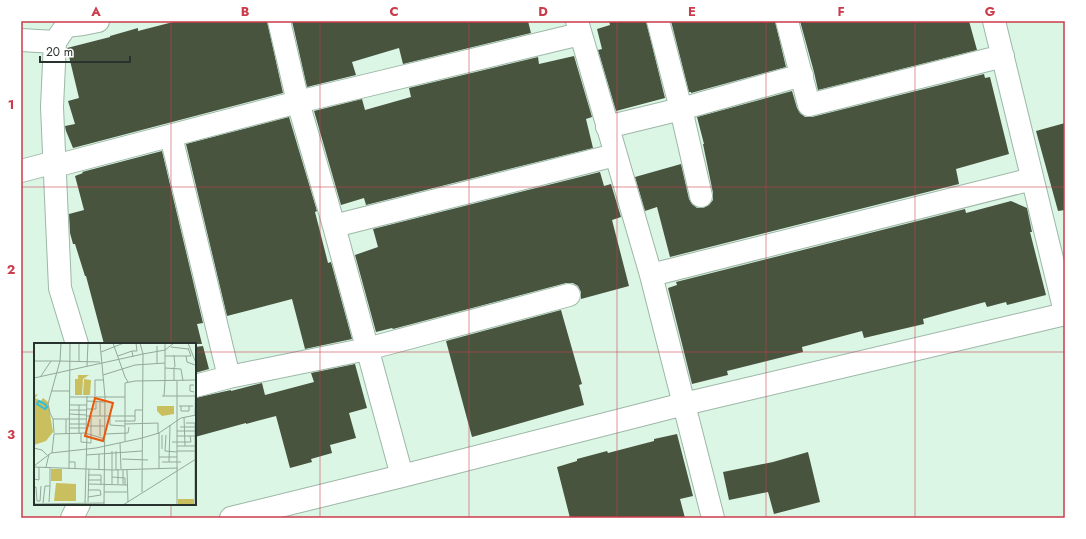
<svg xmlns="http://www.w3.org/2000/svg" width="1086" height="539" font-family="Jost,sans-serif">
<rect width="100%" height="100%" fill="#dbf6e5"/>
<!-- building -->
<path fill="#49543f" d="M 177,21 L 267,21 L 283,93 L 73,148 L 66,131 L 65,126 L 75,124 L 68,101 L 79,98 L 67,48 L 110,37 L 110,36 L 138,28 L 138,31 Z
M 292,21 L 528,21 L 531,33 L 403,64 L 399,48 L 352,62 L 356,75 L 307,87 Z
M 609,21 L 646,21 L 665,98 L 616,111 L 598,50 L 602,49 L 597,29 L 610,25 Z
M 671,21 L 775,21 L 786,67 L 691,93 L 691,92 L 689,92 Z
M 800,21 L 969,21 L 977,50 L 818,90 L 814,72 Z
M 574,56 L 592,117 L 586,119 L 593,148 L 366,205 L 364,198 L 341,205 L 314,111 L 362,99 L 365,110 L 411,97 L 409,88 L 538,57 L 539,64 Z
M 984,74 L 985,78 L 990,77 L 1009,154 L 956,169 L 959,184 L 670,257 L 657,207 L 645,211 L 635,177 L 681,164 L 689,199 L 692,204 L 697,208 L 703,208 L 709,205 L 713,200 L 713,193 L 703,144 L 704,144 L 697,117 L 792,91 L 797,108 L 800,113 L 805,117 L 812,117 Z
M 289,117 L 317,211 L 315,212 L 328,263 L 331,262 L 352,339 L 305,349 L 292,299 L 227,316 L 186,144 Z
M 1065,123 L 1065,210 L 1058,211 L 1036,131 Z
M 162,151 L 203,323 L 197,324 L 202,344 L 104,344 L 86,276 L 85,276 L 75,244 L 73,244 L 70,233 L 69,214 L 84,210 L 75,176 L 83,173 L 82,172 Z
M 600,172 L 604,186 L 611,184 L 621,217 L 612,220 L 629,286 L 581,299 L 581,292 L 578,286 L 573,283 L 566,283 L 393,329 L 392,328 L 376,332 L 355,255 L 378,247 L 373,229 Z
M 1011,201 L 1027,208 L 1032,232 L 1030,232 L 1046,295 L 1007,305 L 1006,302 L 987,307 L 985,302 L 923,319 L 924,324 L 864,338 L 862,331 L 802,347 L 803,352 L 727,371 L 728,375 L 692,384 L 668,288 L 677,285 L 676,282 L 965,209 L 966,213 Z
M 561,310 L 582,384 L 579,385 L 584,405 L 472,437 L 446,341 Z
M 203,346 L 209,369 L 195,373 L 195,347 Z
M 355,364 L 367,408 L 349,413 L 356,438 L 330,445 L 332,453 L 311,459 L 312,462 L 290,468 L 276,416 L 246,424 L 246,423 L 195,437 L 195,398 L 231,390 L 231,391 L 262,383 L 265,395 L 314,382 L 311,373 Z
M 677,434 L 693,496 L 680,499 L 685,518 L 570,518 L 557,467 L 577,461 L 577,459 L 607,451 L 608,453 L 654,441 L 654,439 Z
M 808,452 L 820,502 L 774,514 L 768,492 L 729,500 L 723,472 L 773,462 Z"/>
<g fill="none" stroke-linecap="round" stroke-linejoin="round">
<!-- street casing -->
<g stroke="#9db7a7" stroke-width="24">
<path id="street" d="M 67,21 L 66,26 L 55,42 L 52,107 L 60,288 L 77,344
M 279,21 L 298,102 L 334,226 L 402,476
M 577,21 L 651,275 L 713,518
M 658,21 L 681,109 L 701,196
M 787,21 L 809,105 L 1003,56
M 994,21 L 1065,312
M 66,26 L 83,24 L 98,21
M 21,40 L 55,42
M 607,127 L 681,109 L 802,75
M 171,136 L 229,377
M 55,166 L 298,102 L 580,34
M 21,171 L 55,162
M 334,226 L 615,155
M 651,275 L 1032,179
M 195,386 L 229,377 L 367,349 L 569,295
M 72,518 L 79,504
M 231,518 L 402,476 L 684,404 L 1065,314"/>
</g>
<!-- street -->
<use href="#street" stroke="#fff" stroke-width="22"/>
</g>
<!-- grid -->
<path fill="none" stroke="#cb3b4a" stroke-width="1" stroke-opacity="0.55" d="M 171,21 L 171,344M 320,21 L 320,518M 469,21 L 469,518M 617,21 L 617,518M 766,21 L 766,518M 915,21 L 915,518M 21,187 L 1065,187M 21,352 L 35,352M 195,352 L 1065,352M 171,504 L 171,518"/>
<!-- overview -->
<g transform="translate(34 343)">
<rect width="162" height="162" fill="#dbf6e5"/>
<path d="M 44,32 L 55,32 L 49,36 L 48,52 L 41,52 L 41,36 L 44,36 ZM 50,36 L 57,37 L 56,52 L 49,52 Z" fill="#cabf5e"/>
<path d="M 4,51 L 1,55 L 7,58 L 9,55 L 14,59 L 19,89 L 12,98 L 0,102 L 0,52 ZM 123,63 L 140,63 L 140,71 L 128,73 L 123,68 ZM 28,126 L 28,138 L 17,138 L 17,126 ZM 22,140 L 42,141 L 42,158 L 20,158 ZM 144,156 L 160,156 L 160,162 L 144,162 Z" fill="#cabf5e"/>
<path fill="none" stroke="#2ebfda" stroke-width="2" d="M 5,58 L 11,61 L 13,64 L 11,66 L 3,61 Z"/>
<path fill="none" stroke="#94a89b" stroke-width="1" d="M 27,0 L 26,18 L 14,61 L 16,70 L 19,76 L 53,76M 66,0 L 71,54 L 70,162M 79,0 L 91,34 L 94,39M 154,0 L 162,20M 137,4 L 154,6M 98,8 L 103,8 L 102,0M 67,9 L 90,0M 140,12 L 141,24M 84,13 L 98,8 L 99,14M 131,13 L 157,13 L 154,5M 152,13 L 153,19 L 161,22M 0,18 L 26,18M 26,18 L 66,19M 45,19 L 45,0M 123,20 L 123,3M 53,23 L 54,0M 140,24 L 140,38M 131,25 L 147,26 L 149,38M 69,32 L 101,22 L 131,20M 7,33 L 17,18M 0,35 L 109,11 L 106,0M 131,38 L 131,0M 143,38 L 143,162M 17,48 L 36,48M 160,49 L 156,48 L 156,42 L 160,42M 61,53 L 61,37 L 70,37M 128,53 L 162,53M 130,53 L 131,38M 36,54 L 91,54M 53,58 L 71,59M 35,62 L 53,62M 45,62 L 45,91M 145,63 L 159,63M 147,63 L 147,68 L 155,68 L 155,63M 53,66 L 62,66 L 62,59M 35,67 L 53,67M 35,71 L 53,72M 161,72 L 162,22M 53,73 L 101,73M 66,73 L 66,59M 76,73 L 76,82 L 91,83M 150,74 L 151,103M 19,76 L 20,90M 32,76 L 32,91M 81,78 L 101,78 L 101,67 L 109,67M 152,80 L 161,80 L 161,162M 35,81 L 52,81M 91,81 L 124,80 L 124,91M 53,83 L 71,83M 146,84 L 161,84M 35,85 L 52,85M 143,88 L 161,88M 47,90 L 47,99 L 57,100 L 57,92M 52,90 L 53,53M 125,90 L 125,125M 71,91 L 94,90 L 95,84M 132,92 L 131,108 L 143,109M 57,93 L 57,73M 66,93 L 66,76M 143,93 L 161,93M 91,98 L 91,40 L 101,38 L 162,37M 138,99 L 157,99 L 156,93M 86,100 L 87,126M 143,103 L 161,103M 0,105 L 8,107 L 13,112M 128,106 L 128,92M 143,108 L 161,108M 18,110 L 20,91 L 51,90 L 71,96M 52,112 L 108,108M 125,114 L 143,114M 88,116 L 114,117M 35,119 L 41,119 L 41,126M 128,119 L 147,119M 135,119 L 136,82M 0,123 L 17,110 L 62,105 L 108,95 L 125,90 L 147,75 L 162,72M 0,124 L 79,127 L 144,125M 12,124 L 15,111M 35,126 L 36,0M 65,126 L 65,111M 82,127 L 82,108M 93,127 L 94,159M 54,132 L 67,132 L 67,141M 78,134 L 91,135 L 91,142M 0,136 L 5,137 L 5,124M 54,137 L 67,137M 55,141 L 93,142M 78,141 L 78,108M 84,141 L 84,126M 89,141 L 89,127M 0,145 L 2,144 L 3,158 L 6,158 L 7,143M 70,149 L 93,149M 108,149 L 109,11 L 131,7 L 140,0M 54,154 L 67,152 L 66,147 L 54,147M 15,159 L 16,143M 54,159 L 55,126M 9,160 L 11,143 L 16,143 L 16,125M 51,160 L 53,91M 1,161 L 70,160M 89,162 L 162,116"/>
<path fill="#e8590c" fill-opacity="0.15" stroke="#e8590c" stroke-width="2" d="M 61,55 L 79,60 L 69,98 L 51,93 Z"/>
<rect width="162" height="162" fill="none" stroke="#29332d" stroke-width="2"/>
</g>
<!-- border -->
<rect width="1086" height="539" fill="none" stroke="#ffffff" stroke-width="44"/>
<!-- scale -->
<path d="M40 56v6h90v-6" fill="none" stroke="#29332d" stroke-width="2"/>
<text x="46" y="56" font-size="12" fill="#29332d" stroke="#ffffff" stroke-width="3" paint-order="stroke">20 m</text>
<rect x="22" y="22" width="1042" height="495" fill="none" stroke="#cb3b4a" stroke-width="1.5"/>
<g font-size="13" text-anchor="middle" font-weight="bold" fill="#cb3b4a">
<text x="96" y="16">A</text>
<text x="245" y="16">B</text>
<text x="394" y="16">C</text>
<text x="543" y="16">D</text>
<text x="692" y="16">E</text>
<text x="841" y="16">F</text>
<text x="990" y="16">G</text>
<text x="11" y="109">1</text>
<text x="11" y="274">2</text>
<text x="11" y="439">3</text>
</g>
</svg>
